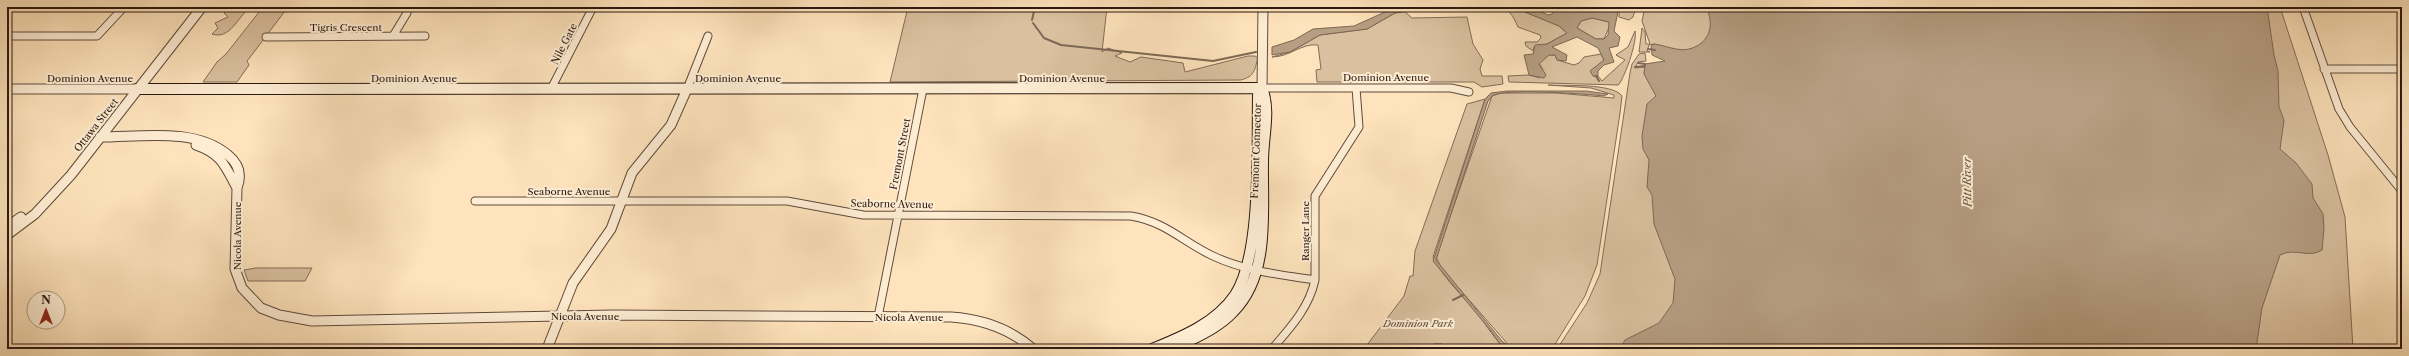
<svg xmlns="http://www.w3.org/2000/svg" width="2409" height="356" font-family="'Libre Caslon Text',serif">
<rect width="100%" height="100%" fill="#fee3bc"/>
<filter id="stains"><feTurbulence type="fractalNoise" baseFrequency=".005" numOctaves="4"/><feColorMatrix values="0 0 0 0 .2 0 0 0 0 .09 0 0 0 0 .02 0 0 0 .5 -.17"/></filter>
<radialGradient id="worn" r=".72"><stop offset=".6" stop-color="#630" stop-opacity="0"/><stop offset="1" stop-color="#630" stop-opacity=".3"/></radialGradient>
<!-- green -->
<path fill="#dac09f" stroke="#826c58" d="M 231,7 L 250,7 C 238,17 230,40 212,34 L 218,28 L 215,23 L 228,17 L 224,13 Z
M 263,7 L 288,7 L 251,56 L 247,61 L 249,65 L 237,82 L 203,82 L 217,62 L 226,54 Z
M 908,7 L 1107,7 L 1102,52 L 1108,48 L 1122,53 L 1115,56 L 1130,62 L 1141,57 L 1183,63 L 1185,72 L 1248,56 L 1255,56 L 1258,58 C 1254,71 1255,76 1241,80 L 890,82 Z
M 1486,7 L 1513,7 L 1559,26 L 1567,33 L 1547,44 L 1534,47 L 1533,51 L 1526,46 L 1525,42 L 1537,42 L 1541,38 L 1540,35 L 1518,27 C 1510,9 1507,7 1486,7 Z
M 1619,7 L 1636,7 L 1633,17 L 1629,20 L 1619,17 Z
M 1645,7 L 1757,7 L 1745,67 L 1654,44 L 1649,45 L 1647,51 L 1650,52 L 1639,52 L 1642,28 L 1645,32 L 1646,44 L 1650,44 L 1642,21 Z
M 2261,7 L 2280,7 L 2328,155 L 2345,217 L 2353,349 L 2219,349 L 2281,162 Z
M 1404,11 L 1412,18 L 1467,17 L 1473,44 L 1483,60 L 1480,69 L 1482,76 L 1502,76 L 1503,84 L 1482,87 L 1474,82 L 1317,82 L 1316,70 L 1321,69 L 1318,45 C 1301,43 1290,57 1272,57 L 1290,52 L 1320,35 L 1367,29 L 1395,13 Z
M 1592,18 L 1609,22 L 1610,25 L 1604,39 L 1596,39 L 1577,28 L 1581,21 Z
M 1635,31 C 1638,41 1623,82 1618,85 L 1509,82 L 1508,76 L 1529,75 L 1540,78 L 1543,70 L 1539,63 L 1549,55 L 1555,55 L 1557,60 L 1574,65 L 1579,63 L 1584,57 L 1601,54 L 1604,60 L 1593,76 L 1598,76 L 1602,81 L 1625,60 L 1616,55 L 1628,47 Z
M 1645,53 L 1646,61 L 1638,62 L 1635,68 L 1645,67 L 1644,74 L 1716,146 L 1665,349 L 1557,349 L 1587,303 L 1600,274 L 1630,73 L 1632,64 L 1639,54 Z
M 1548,85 C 1564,86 1613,83 1622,96 L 1620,113 L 1597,265 L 1585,296 L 1552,349 L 1512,349 L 1442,269 L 1436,257 L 1492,96 L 1501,93 L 1556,93 L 1614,98 L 1614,95 L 1591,88 Z
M 1485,99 L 1433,257 C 1444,279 1462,295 1477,313 C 1487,326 1495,340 1506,349 L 1442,349 L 1444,348 L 1442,344 L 1434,344 L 1439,349 L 1364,349 L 1404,296 L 1410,276 L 1413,276 L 1415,251 L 1467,104 Z
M 256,268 L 312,268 L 305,281 L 248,281 L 244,270 Z"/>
<!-- water -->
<path fill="#b69e82" stroke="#7e6855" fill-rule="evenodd" d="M 1396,7 L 1435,7 L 1395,13 L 1367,29 L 1320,35 L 1290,52 L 1272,55 L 1272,47 L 1294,40 L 1313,29 L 1354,26 Z
M 1513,7 L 1531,7 L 1548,15 L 1552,14 L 1555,7 L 1619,7 L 1614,31 L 1620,37 L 1618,46 L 1609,48 L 1614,62 L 1604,65 L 1598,71 L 1598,76 L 1593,76 L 1590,71 L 1604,60 L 1598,48 L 1577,37 L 1552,47 L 1567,55 L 1566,61 L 1557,60 L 1555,55 L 1549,55 L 1539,64 L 1546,75 L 1544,78 L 1529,75 L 1524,55 L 1533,54 L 1535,45 L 1547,44 L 1567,33 L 1559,26 ZM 1592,18 L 1609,22 L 1608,35 L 1604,39 L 1596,39 L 1577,28 L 1581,21 Z
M 1706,7 L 2267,7 L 2274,55 L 2278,71 L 2279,107 L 2284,120 L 2280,149 L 2296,163 L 2312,184 L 2313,198 L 2323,214 L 2324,228 L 2322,250 C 2308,259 2296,247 2280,255 L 2262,308 L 2256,349 L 1620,349 L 1625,340 L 1659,323 L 1673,303 L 1675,279 L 1654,224 L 1652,195 L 1647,187 L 1649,160 L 1643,149 L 1642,136 L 1647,104 L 1656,96 L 1644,74 L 1645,64 L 1665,61 L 1652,55 L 1651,46 L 1654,44 C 1663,45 1680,52 1689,49 C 1710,44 1715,24 1706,7 Z
M 1507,91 L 1586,91 L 1608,94 L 1604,96 C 1588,94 1502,88 1492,96 C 1492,96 1489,101 1488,101 L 1436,260 L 1502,341 L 1512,349 C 1500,349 1497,339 1491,331 L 1433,261 L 1485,99 L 1491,93 Z"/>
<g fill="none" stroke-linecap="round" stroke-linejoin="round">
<!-- stream -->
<path stroke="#7e6855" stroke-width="2" d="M 1032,20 L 1035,7
M 1033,23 L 1044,38 L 1061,45 L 1213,61 L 1256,52
M 1648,49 L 1655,50
M 1638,63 L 1645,64
M 1635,67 L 1645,66
M 1596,76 L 1599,81
M 1453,300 L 1463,295"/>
<!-- minor casing -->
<g stroke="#5f4b3c" stroke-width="9">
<path id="minor" d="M 2303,7 L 2339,109 L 2350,127 L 2402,191
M 8,36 L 97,36 L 124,7
M 393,36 L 407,13 L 407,7
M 266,37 L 425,36
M 2324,69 L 2402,69
M 1262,88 L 1451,88 L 1469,92
M 551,89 L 593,7
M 687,89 L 708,36
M 475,201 L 787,201 L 863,215 L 1131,216 C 1166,222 1183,242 1213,256 C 1245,271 1281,275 1315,280
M 878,317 L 923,89
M 1272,349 C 1290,328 1309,308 1315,280 L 1315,196 L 1359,127 L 1356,88"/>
</g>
<!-- tertiary casing -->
<g stroke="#5f4b3c" stroke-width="11">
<path id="tertiary" d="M 1262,88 L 1263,7
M 7,89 L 137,89
M 100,137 C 141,137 195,127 228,155 C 239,164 242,175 237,188 L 235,269 L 242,288 L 261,308 L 279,315 L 312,321 L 613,315 L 951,317 C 982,319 1009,328 1033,349
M 196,145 C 222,154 225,166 237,188
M 7,227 L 21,217
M 7,235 L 35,214 L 71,175 L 202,7
M 547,349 L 573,283 L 611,229 L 632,173 L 671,125 L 687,89"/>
</g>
<!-- secondary casing -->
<g stroke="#2a1811" stroke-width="12">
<path id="secondary" d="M 137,89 L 1262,88
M 1179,346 C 1198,336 1218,328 1233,312 C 1271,274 1262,210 1263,161 C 1263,136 1271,111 1262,88
M 1152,349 C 1182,337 1216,323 1235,295 C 1262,254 1257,146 1258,95 L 1262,88"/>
</g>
<!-- minor -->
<use href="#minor" stroke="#feedd3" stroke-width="7"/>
<!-- tertiary -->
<use href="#tertiary" stroke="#feedd3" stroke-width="9"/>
<!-- secondary -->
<use href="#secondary" stroke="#feedd3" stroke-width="10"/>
</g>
<g text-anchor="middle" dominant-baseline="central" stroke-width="4" stroke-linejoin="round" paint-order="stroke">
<!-- street labels -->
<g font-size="10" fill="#2a1811" stroke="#feedd3">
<text x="346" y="27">Tigris Crescent</text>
<text transform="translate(564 44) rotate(-63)">Nile Gate</text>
<text x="1386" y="77">Dominion Avenue</text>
<text x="90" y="78">Dominion Avenue</text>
<text x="414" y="78">Dominion Avenue</text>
<text x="738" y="78">Dominion Avenue</text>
<text x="1062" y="78">Dominion Avenue</text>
<text transform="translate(96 125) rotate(-52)">Ottawa Street</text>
<text transform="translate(1256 151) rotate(-88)">Fremont Connector</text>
<text transform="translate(900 154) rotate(-79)">Fremont Street</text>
<text x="569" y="191">Seaborne Avenue</text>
<text transform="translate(892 204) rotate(1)">Seaborne Avenue</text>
<text transform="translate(1305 231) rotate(-90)">Ranger Lane</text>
<text transform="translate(237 236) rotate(-90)">Nicola Avenue</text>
<text x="585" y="316">Nicola Avenue</text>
<text x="909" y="317">Nicola Avenue</text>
</g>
<!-- park labels -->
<g font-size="10" font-style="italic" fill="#5f4a3c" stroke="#feedd3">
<text x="1418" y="323">Dominion Park</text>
</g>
<!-- water labels -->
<g font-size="11" font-style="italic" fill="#624e3e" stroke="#feedd3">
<text transform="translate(1967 182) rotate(-91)">Pitt River</text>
</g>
</g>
<!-- margin -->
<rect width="2409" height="356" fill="none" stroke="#fee3bc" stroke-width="24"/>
<rect x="8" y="8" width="2393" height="340" fill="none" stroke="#2a1811" stroke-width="2"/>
<rect x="12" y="12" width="2385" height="332" fill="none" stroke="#2a1811"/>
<!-- north arrow -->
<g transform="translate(46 310)"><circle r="19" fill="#feedd3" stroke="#a99885"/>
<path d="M0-3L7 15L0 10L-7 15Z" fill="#8f2418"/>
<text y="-6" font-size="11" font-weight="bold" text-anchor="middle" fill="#2a1811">N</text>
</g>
<rect width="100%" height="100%" filter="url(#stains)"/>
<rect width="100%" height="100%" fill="url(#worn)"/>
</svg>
